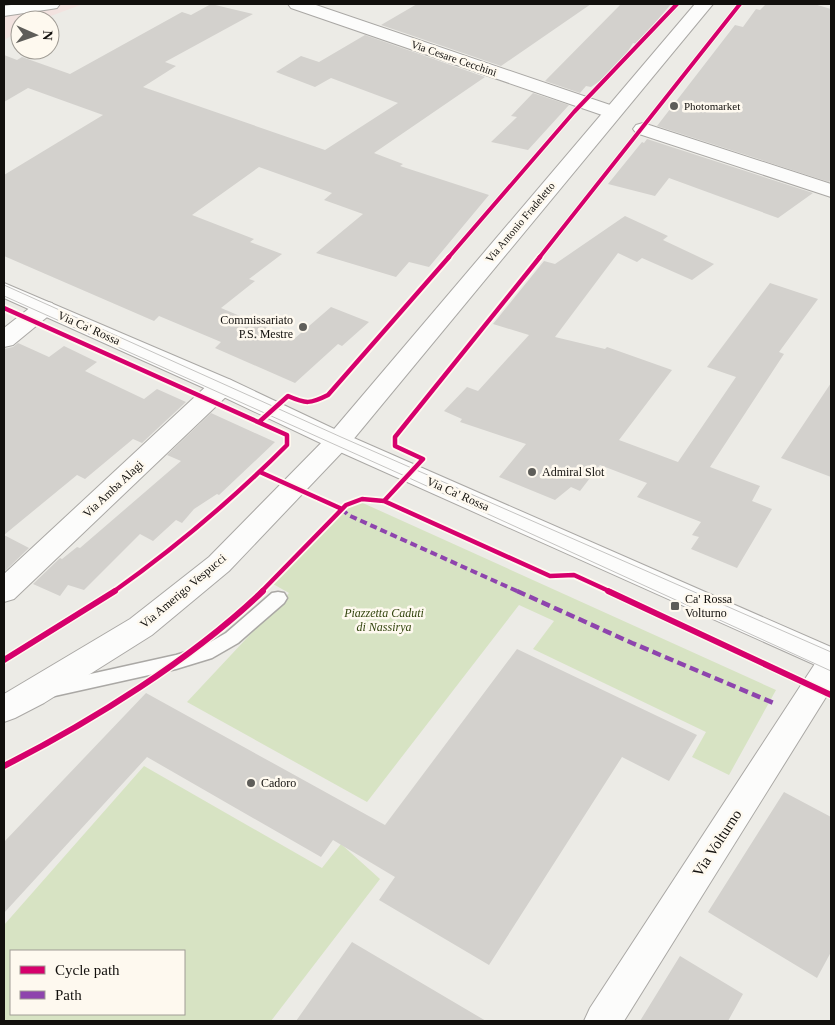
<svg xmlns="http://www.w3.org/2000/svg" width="835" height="1025" font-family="'Times New Roman',serif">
<rect width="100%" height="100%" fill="#ecebe6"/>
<!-- commercial -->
<path fill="#f2e2df" d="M 4,4 L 83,4 L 40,20 L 20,20 L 20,31 L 4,40 Z"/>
<!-- green -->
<path fill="#d7e3c3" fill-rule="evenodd" d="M 354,499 L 776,690 L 729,775 L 692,757 L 706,732 L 533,649 L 554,621 L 519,605 L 367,802 L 187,702 L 289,593 L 273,584 Z
M 144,766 L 322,868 L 341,844 L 380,879 L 271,1021 L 4,1021 L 4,925 ZM 11,951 L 184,951 L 184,1014 L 11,1014 Z"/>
<!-- building -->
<path fill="#d3d1cd" d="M 211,4 L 253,14 L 165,62 L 176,66 L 143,87 L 325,150 L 398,103 L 331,78 L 315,87 L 276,72 L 301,56 L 319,62 L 365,35 L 485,77 L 374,153 L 403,164 L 400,166 L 489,195 L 429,267 L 409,262 L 396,277 L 316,253 L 363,214 L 324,200 L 332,193 L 259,167 L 192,215 L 254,239 L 250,242 L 282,254 L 249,279 L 255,281 L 221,308 L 294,339 L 331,307 L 369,322 L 342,346 L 338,344 L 295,383 L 215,348 L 221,342 L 159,316 L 154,321 L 4,256 L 4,175 L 103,115 L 28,88 L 4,102 L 4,55 L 17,60 L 22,57 L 70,74 L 182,12 L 191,15 Z
M 417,4 L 591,4 L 501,66 L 381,25 Z
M 621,4 L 671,4 L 637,44 L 633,43 L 617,69 L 591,87 L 586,86 L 580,93 L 545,81 Z
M 766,4 L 814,4 L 831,9 L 831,180 L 829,182 L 657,126 L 735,25 L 743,27 L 756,9 L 760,10 Z
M 533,93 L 569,105 L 528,150 L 491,142 L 517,117 L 511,116 Z
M 647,139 L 813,193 L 778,218 L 669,178 L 655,196 L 608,184 L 642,142 L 644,143 Z
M 625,216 L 668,236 L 663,240 L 714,264 L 692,280 L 642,258 L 637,262 L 618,253 L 555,337 L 605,349 L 607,347 L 672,370 L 619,440 L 678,462 L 736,377 L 707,367 L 770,283 L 818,299 L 779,352 L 784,354 L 710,467 L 760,486 L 752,501 L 772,509 L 737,568 L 691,549 L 699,537 L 692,535 L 701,522 L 637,497 L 647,483 L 600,465 L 580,491 L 571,487 L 555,500 L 499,477 L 526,444 L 460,422 L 462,419 L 444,411 L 467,387 L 478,391 L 529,335 L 493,324 L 544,261 L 555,264 Z
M 18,343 L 49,357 L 64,346 L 97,362 L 85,371 L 144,399 L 157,389 L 186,402 L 142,443 L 133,439 L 85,479 L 77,475 L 4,535 L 29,548 L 5,571 L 4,570 L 4,349 L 13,347 Z
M 831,383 L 831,477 L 781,458 Z
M 211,413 L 275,442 L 219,495 L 217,494 L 194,509 L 182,523 L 176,520 L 153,541 L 140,534 L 84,590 L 68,585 L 60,596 L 33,584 L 60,558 L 62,559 L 77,547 L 80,548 L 181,461 L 167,455 Z
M 517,649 L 697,735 L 669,781 L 622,757 L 489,965 L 379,900 L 395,877 L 333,840 L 321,857 L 147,757 L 4,913 L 4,842 L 146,693 L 385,825 Z
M 784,792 L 831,817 L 831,952 L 817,978 L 708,912 Z
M 352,942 L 486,1021 L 296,1021 Z
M 680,956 L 743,994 L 728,1021 L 640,1021 Z"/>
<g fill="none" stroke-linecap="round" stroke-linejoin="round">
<!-- service casing -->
<g stroke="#aaa8a5" stroke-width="3">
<path id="service" d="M 278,592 L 284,593 L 287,598 L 284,603 L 238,643 L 212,658 L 176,669 L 50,697 L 44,695 L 41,690 L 44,685 L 50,683 L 176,655 L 200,648 L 226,633 L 272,593 Z"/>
</g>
<!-- minor casing -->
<g stroke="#aaa8a5" stroke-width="2">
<path id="minor" d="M 18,4 L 60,4 L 57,8 L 51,9 L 4,16 L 4,6 Z
M 288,4 L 313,4 L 619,108 L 622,112 L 619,116 L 612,118 L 605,116 L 291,8 Z
M 643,123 L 831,184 L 831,197 L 636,133 L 633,129 L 636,125 Z
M 44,301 L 52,303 L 56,308 L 52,313 L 13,345 L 4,347 L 4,328 L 36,303 Z
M 222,378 L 231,380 L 234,386 L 231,392 L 14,599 L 4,602 L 4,574 L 213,380 Z
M 831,652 L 831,689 L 624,1021 L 584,1021 L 590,1008 L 820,656 Z"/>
</g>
<!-- tertiary casing -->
<g stroke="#aaa8a5" stroke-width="2">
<path id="tertiary" d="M 4,283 L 231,380 L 347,435 L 831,647 L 831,672 L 329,447 L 213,392 L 4,298 Z"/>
</g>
<!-- secondary casing -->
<g stroke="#aaa8a5" stroke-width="2">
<path id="secondary" d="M 695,4 L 713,4 L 347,447 L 229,571 L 152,635 L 44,703 L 15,718 L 4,722 L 4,694 L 130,619 L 209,557 L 329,435 Z"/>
</g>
<!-- service -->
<use href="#service" fill="#fcfcfb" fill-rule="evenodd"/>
<!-- minor -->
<use href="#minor" fill="#fcfcfb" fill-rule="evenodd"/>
<!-- tertiary -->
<use href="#tertiary" fill="#fcfcfb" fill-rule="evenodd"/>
<!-- secondary -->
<use href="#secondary" fill="#fcfcfb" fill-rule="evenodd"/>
<!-- tram -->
<path stroke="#c5c4c2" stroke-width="1" d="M 4,285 L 341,437 L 831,652
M 4,296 L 407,477 L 831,671"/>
<!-- quiet-far1 -->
<path stroke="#8e44ad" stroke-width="4" stroke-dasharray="7 4" stroke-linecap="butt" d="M 342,509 L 348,515 L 519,592"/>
<!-- quiet -->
<path stroke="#8e44ad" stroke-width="4.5" stroke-dasharray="9 4.5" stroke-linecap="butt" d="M 517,591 L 632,643 L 776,704"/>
<!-- cycleway-far2 casing -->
<g stroke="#fef9ef" stroke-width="6">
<path id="cycleway-far2" d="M 448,258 L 574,112 L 677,4
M 539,258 L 740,4"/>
</g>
<!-- cycleway-far1 casing -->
<g stroke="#fef9ef" stroke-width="8">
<path id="cycleway-far1" d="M 540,257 L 395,437 L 395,446 L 423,459 L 384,501 L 550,576 L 574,575 L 611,592
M 4,308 L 287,435 L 287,445 C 233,499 175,548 113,592
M 259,422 L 288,396 C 306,404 310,404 328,395 L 449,257
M 260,472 L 342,509
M 261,592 L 346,505 L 362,499 L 384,501"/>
</g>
<!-- cycleway casing -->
<g stroke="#fef9ef" stroke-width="9">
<path id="cycleway" d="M 608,591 L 831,695
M 4,660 L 115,591
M 4,766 C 92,721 191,660 263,591"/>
</g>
<!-- cycleway-far2 -->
<use href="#cycleway-far2" stroke="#d6006c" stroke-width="4"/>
<!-- cycleway-far1 -->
<use href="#cycleway-far1" stroke="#d6006c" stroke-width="4.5"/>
<!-- cycleway -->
<use href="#cycleway" stroke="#d6006c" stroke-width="6"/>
</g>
<!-- markers -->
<g fill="#5e5d59" stroke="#fef9ef" stroke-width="2">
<circle cx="674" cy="106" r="5"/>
<circle cx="303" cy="327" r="5"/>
<circle cx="532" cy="472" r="5"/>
<rect x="670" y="601" width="10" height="10" rx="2.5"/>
<circle cx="251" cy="783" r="5"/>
</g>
<g text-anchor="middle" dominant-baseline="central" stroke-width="5" stroke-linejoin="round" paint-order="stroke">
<!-- far-street labels -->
<g font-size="11" fill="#12100d" stroke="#fef9ef">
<text transform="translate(454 58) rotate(19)">Via Cesare Cecchini</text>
<text transform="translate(520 222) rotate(-50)">Via Antonio Fradeletto</text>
</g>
<!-- far-poi labels -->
<g font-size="11" fill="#12100d" stroke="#fef9ef" text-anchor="start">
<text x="684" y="106">Photomarket</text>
</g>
<!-- poi labels -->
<g font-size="12" fill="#12100d" stroke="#fef9ef" text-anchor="start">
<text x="293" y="320" text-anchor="end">Commissariato<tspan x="293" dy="14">P.S. Mestre</tspan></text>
<text x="542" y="472">Admiral Slot</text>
<text x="685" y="599">Ca' Rossa<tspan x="685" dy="14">Volturno</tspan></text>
<text x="261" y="783">Cadoro</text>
</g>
<!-- street labels -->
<g font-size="12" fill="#12100d" stroke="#fef9ef">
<text transform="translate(89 328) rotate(24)">Via Ca' Rossa</text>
<text transform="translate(113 489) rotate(-43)">Via Amba Alagi</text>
<text transform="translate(458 494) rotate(24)">Via Ca' Rossa</text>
<text transform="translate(183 591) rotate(-40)">Via Amerigo Vespucci</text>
</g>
<!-- park labels -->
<g font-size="12" font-style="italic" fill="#32440d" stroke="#fef9ef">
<text x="384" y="613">Piazzetta Caduti<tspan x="384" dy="14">di Nassirya</tspan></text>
</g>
<!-- near-street labels -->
<g font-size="15" fill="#12100d" stroke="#fef9ef">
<text transform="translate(717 843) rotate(-57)">Via Volturno</text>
</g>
</g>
<!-- border -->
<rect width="835" height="1025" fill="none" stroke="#12100d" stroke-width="10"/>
<!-- legend -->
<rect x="10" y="950" width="175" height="65" fill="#fef9ef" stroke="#a09c95"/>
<rect x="20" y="966" width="25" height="8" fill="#d6006c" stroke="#a09c95"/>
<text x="55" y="975" font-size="15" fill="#12100d">Cycle path</text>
<rect x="20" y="991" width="25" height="8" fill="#8e44ad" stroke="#a09c95"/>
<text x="55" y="1000" font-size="15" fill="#12100d">Path</text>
<!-- north arrow -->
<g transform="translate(35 35) rotate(92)"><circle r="24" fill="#fef9ef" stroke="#a09c95"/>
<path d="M0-4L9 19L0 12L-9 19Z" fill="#5e5d59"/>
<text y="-8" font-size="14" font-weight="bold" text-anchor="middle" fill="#12100d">N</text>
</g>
</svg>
